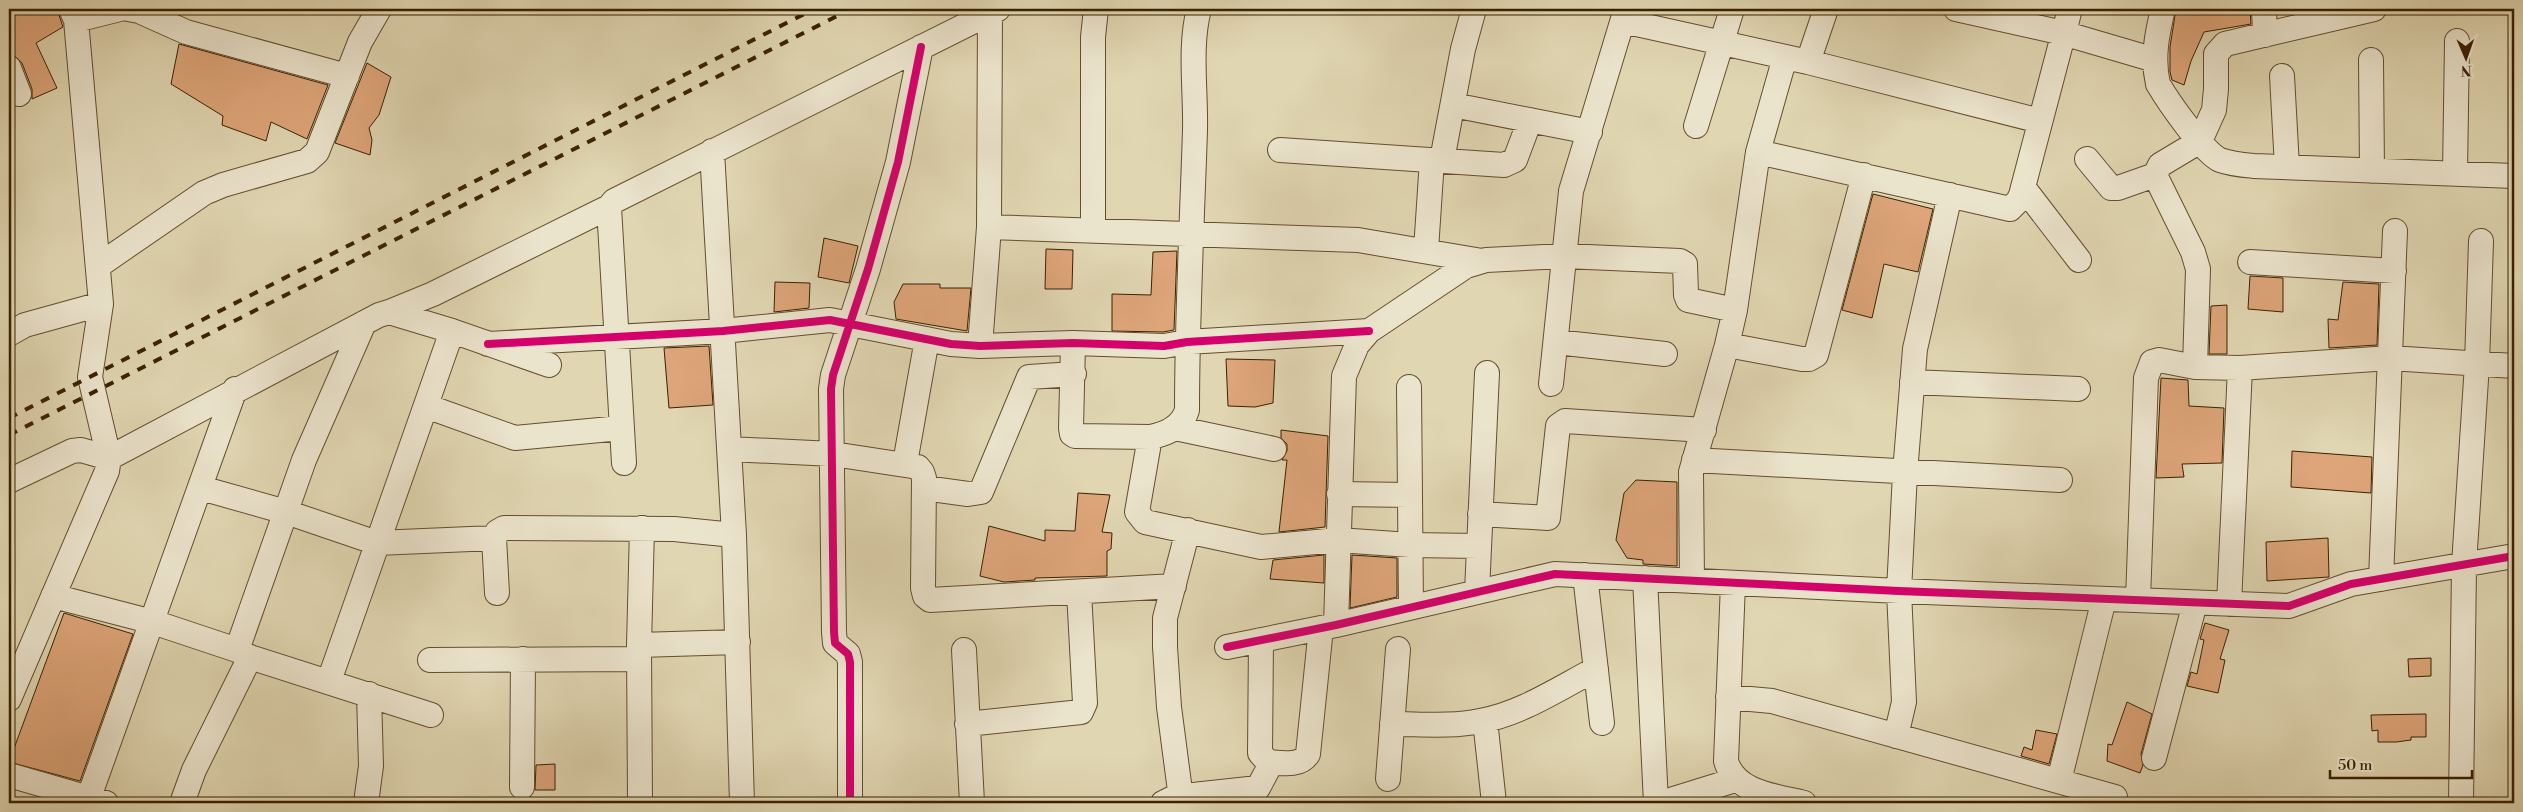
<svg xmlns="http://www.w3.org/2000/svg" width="2523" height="812" font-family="'Libre Bodoni',serif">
<rect width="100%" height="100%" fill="#e0d6b2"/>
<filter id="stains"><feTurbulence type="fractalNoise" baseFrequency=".004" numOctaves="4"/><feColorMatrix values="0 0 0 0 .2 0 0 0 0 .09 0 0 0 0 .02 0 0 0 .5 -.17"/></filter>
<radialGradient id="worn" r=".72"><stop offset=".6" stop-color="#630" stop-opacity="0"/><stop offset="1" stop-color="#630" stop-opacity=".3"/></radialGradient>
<!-- building -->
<path fill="#dda579" stroke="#3a2100" d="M 9,9 L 57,9 L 63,27 L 36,43 L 57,88 L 32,99 L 32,89 L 22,63 L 9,51 Z
M 2176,9 L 2250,9 L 2251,24 L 2204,32 L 2191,61 L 2184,85 L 2172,80 L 2170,72 L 2170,47 Z
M 179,44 L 328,85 L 307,139 L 271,122 L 266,141 L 222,125 L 223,116 L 171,84 Z
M 367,63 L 391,77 L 379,115 L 369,128 L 372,140 L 370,155 L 335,143 Z
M 1873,194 L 1933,209 L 1918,272 L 1884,264 L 1872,318 L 1842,310 Z
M 824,238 L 858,246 L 849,283 L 818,277 Z
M 1046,249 L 1073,250 L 1072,289 L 1045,289 Z
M 1177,251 L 1174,330 L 1163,332 L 1112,331 L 1112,294 L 1151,295 L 1153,252 Z
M 2250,276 L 2283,278 L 2283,312 L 2248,309 Z
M 775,282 L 810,283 L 809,308 L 774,312 Z
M 2343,282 L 2379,284 L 2377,345 L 2329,348 L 2328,319 L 2338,320 Z
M 903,284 L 940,284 L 940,288 L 971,288 L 967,331 L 896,319 L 894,302 Z
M 2227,305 L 2227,354 L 2209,354 L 2211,306 Z
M 709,346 L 713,405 L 669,408 L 664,348 Z
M 1226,359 L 1275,360 L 1273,403 L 1255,407 L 1228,406 Z
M 2161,378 L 2188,380 L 2189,406 L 2224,408 L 2222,463 L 2182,464 L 2184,477 L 2156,478 Z
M 1281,430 L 1328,436 L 1325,527 L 1279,532 L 1287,460 L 1282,460 L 1287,451 L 1287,444 L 1281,438 Z
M 2292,451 L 2372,457 L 2371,493 L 2291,487 Z
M 1636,480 L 1677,482 L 1677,566 L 1643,564 L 1643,560 L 1627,558 L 1616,540 L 1624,493 Z
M 1078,493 L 1110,495 L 1102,532 L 1112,533 L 1111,549 L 1107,551 L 1107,576 L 1035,578 L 1035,580 L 1004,582 L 980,576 L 989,526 L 1045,541 L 1045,530 L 1075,531 Z
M 2328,538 L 2329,577 L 2267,581 L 2266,542 Z
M 1324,555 L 1324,583 L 1270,579 L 1273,560 Z
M 1352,555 L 1397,558 L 1397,597 L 1350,608 Z
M 64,613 L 133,634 L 80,781 L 9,762 Z
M 2205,623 L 2229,630 L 2220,659 L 2225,660 L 2218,693 L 2187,686 L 2191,672 L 2197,674 L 2204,640 L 2200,639 Z
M 2431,658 L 2431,676 L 2409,677 L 2408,659 Z
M 2127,702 L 2152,714 L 2141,754 L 2143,765 L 2140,773 L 2107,761 L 2108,744 L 2112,745 Z
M 2426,714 L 2426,737 L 2411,737 L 2411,740 L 2396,742 L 2378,742 L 2378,730 L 2372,731 L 2371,715 Z
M 2036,730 L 2057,734 L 2049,764 L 2021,756 L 2024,747 L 2032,750 Z
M 555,764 L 555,790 L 535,790 L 536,765 Z"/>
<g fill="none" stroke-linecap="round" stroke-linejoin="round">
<!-- minor casing -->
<g stroke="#644e2c" stroke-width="26">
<path id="minor" d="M 128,9 L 139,11 L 186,32 L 347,76
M 1956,9 L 2063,33 L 2155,60
M 2163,9 C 2157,34 2152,58 2158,84 C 2168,101 2203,152 2220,160 C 2231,164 2243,165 2254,166 L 2514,176
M 2264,9 L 2265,35
M 76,20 L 120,9
M 1623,21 L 1808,62 L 2040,121
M 2371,60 L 2372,171
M 1808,62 L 1826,9
M 9,68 L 19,94
M 2282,76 L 2287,167
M 1453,105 L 1590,132
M 1696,126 L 1732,9
M 1280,150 L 1504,165 L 1515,160 L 1530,120
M 712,151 L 734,535 L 742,803
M 1758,152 L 2010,209 L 2018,201 L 2021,195 L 2070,9
M 2087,159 L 2111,188 L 2118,188 L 2155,175
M 1442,160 L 1463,49 L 1474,9
M 2455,173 L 2457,41
M 2023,187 L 2079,260
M 989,227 L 1358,240 L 1482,261
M 1093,230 L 1093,37 L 1096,9
M 1426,250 L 1432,160
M 2250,262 L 2394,271
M 98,266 L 204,193 L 223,185 L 307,161 L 317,152 L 360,42 L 379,9
M 389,312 L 433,294 L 609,207
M 9,334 L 25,325 L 101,304
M 1556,342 L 1665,354
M 1073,343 L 1071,428 L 1072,434 L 1075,436 L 1150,437 C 1167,434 1182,427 1187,410 C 1187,317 1192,223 1195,130 C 1196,90 1189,47 1199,9
M 488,344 L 723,331 L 830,320 L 951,344 L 980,346 L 1073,343 L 1164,346 L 1187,342 L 1369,331
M 1727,345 L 1802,359 L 1809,359 L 1816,355 L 1864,175
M 980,346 L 989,227 L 990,13
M 2195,367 L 2198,269 L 2193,252 L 2155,175 L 2160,165 L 2200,141 L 2214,110 L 2216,89 L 2216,54 L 2225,44 L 2374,9
M 1912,382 L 2078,389
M 1551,384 L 1571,191 L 1626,9
M 1409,387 L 1411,607
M 426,406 L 515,438 L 621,428
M 1175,428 L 1274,449
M 1150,437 L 1137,512 L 1145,522 L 1261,547 L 1338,540 L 1410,545 L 1479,546
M 729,449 L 833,454 L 918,467 L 922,472 L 924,478 L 923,588 L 925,596 L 930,600 L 1174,586
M 1694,460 L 2060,480
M 624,463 L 609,207 L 614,201 L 998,9
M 905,463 L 927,339
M 9,481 L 72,451 L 81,450 L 109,458 L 379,315 L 389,312 L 452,331 L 549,365
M 201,488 L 286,512 L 377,543 L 494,538
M 924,488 L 968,494 L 981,492 L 1029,377 L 1074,374
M 1339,494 L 1410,495
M 1480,514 L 1548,518 L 1558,426 L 1565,421 L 1704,430
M 1585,575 L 1602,723
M 1645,578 L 1656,803
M 2381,579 L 2395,231
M 1692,581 L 1691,472 L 1727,345 L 1735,310 L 1758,152 L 1785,57
M 1733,583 L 1726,761 C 1735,793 1776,796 1804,803
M 1477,592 L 1487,373
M 497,593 L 494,538 L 497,532 L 504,528 L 674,529 L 734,535
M 53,596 L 153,622 L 237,650 L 250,657 L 431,715
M 2138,600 L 2146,378 L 2152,362 L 2159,360 L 2195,367 L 2240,368 L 2390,358 L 2514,366
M 2229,604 L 2240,368
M 1336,625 L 1344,376 L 1357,345 L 1369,331 L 1466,266 L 1486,260 L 1564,256 L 1680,261 L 1685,264 L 1686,295 L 1688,300 L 1735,310
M 1261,640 L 1260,753 L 1268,762 C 1281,763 1300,767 1308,754 L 1321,628
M 639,645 L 738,642
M 1227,647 L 1336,625 L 1555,574 L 1899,591 L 2289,606 L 2351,584 L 2514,556
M 237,650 L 304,460 L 364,323
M 964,650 L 972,803
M 430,660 L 639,659
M 329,681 L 452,331
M 1728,697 L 1772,701 L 2115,797
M 9,699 L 107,471 L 109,458 L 90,377 L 101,304 L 76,20 L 71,9
M 1485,720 L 1494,803
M 967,724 L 1081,712 L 1085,703 L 1079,592
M 1392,724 C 1421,724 1452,727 1480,721 C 1521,714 1559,688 1596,669
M 1896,736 L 1904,702 L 1899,591 L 1905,473 L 1915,349 L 1950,195
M 2154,758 L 2195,603
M 9,775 L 106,803
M 1388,779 L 1398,649
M 2059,781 L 2104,599
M 522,787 L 523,659
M 89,797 L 235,389
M 1175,797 L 1258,788 L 1267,771 L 1268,762
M 182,803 L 194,770 L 250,657
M 366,803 L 371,766 L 369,694
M 640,803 L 639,645 L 642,528
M 850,803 L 850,662 L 848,654 L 835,643 L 834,632 L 831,389 L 833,375 L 868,269 L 898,162 L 921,47
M 1163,803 L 1175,797 L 1180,791 L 1169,707 L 1165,647 L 1165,618 L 1188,530
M 1661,803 L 1735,780
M 2461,803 L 2464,565 L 2477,364 L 2481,241"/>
</g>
<!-- minor -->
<use href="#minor" stroke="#ebe4cd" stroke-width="24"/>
<!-- rail -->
<path stroke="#3a2100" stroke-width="4" stroke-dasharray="9 9" stroke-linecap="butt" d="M 9,418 L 814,9
M 9,435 L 851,9"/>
<!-- cycleway casing -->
<g stroke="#ebe4cd" stroke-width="11">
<path id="cycleway" d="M 488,344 L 723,331 L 830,320 L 951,344 L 980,346 L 1073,343 L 1164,346 L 1187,342 L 1369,331
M 1227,647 L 1336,625 L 1555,574 L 1899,591 L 2289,606 L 2351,584 L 2514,556
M 850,803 L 850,662 L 848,654 L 835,643 L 834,632 L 831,389 L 833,375 L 868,269 L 898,162 L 921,47"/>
</g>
<!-- cycleway -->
<use href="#cycleway" stroke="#d6006c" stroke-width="8"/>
</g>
<!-- margin -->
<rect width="2523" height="812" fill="none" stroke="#e0d6b2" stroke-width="30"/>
<rect x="10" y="10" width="2503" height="792" fill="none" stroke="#3a2100" stroke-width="2.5"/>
<rect x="15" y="15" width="2493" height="782" fill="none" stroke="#3a2100"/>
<!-- north arrow -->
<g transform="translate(2466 58) rotate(178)" stroke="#ebe4cd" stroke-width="4" paint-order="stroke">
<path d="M0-4L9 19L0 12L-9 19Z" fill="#3a2100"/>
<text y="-8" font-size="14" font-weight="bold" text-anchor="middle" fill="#3a2100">N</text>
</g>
<!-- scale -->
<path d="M2330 770v8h142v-8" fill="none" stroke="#3a2100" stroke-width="2.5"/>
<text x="2338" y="770" font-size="15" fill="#3a2100" stroke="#ebe4cd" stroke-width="4" paint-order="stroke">50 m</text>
<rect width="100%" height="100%" filter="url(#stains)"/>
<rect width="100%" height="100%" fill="url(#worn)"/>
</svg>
